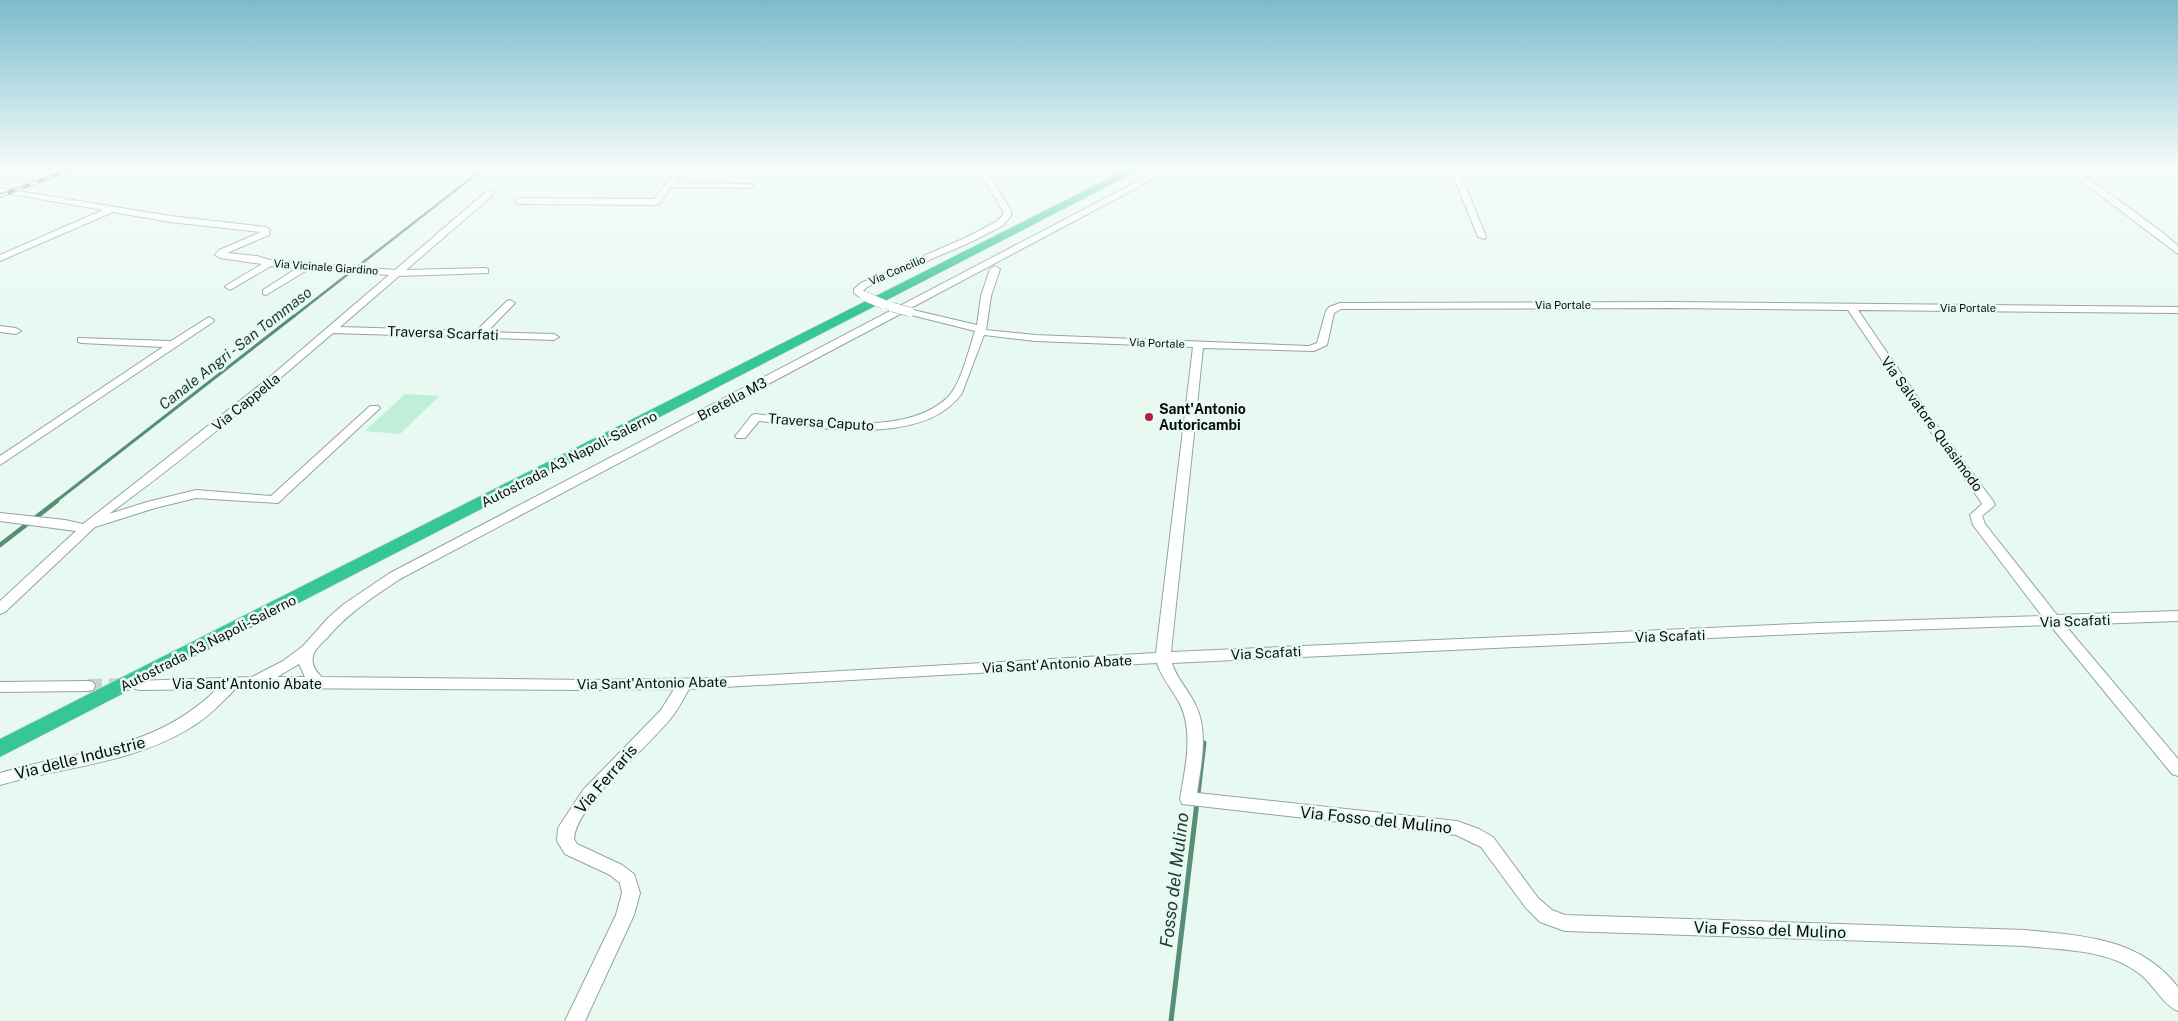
<svg xmlns="http://www.w3.org/2000/svg" width="2178" height="1021" font-family="'Public Sans',sans-serif">
<rect width="100%" height="100%" fill="#e8f9f1"/>
<!-- green -->
<path fill="#bfeed9" d="M 405,394 L 439,396 L 400,434 L 365,431 Z"/>
<g fill="none" stroke-linecap="round" stroke-linejoin="round">
<!-- stream-far3 -->
<path stroke="#568e77" stroke-width="2.5" d="M 293,317 L 484,168"/>
<!-- stream-far2 -->
<path stroke="#568e77" stroke-width="3" d="M 55,502 L 294,316"/>
<!-- stream-far1 -->
<path stroke="#568e77" stroke-width="4.5" d="M 0,545 L 57,501"/>
<!-- stream -->
<path stroke="#568e77" stroke-width="5" d="M 1171,1021 L 1204,743"/>
<!-- minor-tunnel -->
<path stroke="#c6d6ce" stroke-width="14" stroke-dasharray="14 7" stroke-linecap="butt" d="M 88,686 L 123,685"/>
<!-- minor casing -->
<g stroke="#95a59d" stroke-width="2">
<path id="minor" d="M 678,168 L 686,168 L 675,183 L 750,184 L 754,186 L 750,188 L 671,187 L 659,204 L 656,205 L 519,204 L 515,201 L 519,198 L 654,199 Z
M 981,168 L 989,168 L 992,180 L 1011,211 L 1011,216 L 1002,226 L 971,242 L 867,287 L 863,291 L 869,296 L 867,298 L 861,298 L 854,293 L 854,289 L 861,283 L 965,238 L 996,222 L 1003,215 L 1003,211 L 984,180 Z
M 1163,168 L 1174,168 L 909,309 L 977,325 L 981,296 L 990,269 L 995,266 L 1000,269 L 991,296 L 986,330 L 1035,335 L 1309,346 L 1317,343 L 1326,311 L 1329,307 L 1340,303 L 1672,302 L 2178,307 L 2178,313 L 1858,310 L 1931,417 L 1993,501 L 1995,505 L 1982,516 L 1985,524 L 2057,615 L 2178,611 L 2178,621 L 2065,625 L 2178,759 L 2178,776 L 2172,774 L 2050,625 L 1819,633 L 1172,663 C 1176,678 1188,689 1195,704 C 1209,731 1201,764 1197,793 L 1457,821 L 1479,829 L 1493,837 L 1538,898 L 1552,910 L 1565,915 L 2025,930 C 2083,936 2139,937 2178,987 L 2178,1011 C 2164,1006 2153,984 2140,974 C 2108,949 2063,950 2025,946 L 1565,931 L 1540,922 L 1526,908 L 1481,847 L 1456,835 L 1182,804 L 1180,799 C 1185,769 1194,733 1180,704 C 1173,690 1162,679 1157,663 L 689,689 C 683,699 678,710 671,718 C 648,748 576,804 574,839 L 577,844 L 622,865 L 634,874 L 640,893 L 634,915 L 585,1021 L 565,1021 L 616,915 L 622,893 L 620,883 L 610,875 L 565,854 L 557,841 L 558,828 L 583,790 L 661,710 L 674,689 L 588,690 L 236,688 C 222,703 207,718 190,728 C 134,763 62,767 0,785 L 0,773 C 81,749 154,751 217,689 L 140,690 L 135,689 L 133,685 L 135,681 L 252,677 L 283,661 L 303,646 L 329,617 L 344,604 L 390,573 ZM 1672,308 L 1848,310 L 1923,421 L 1981,502 L 1982,504 L 1970,515 L 1973,525 L 2042,616 L 1819,623 L 1171,652 L 1203,348 L 1314,351 L 1327,345 L 1334,313 L 1341,309 ZM 906,311 L 907,314 L 975,331 C 969,349 961,384 948,397 C 905,439 810,420 756,414 L 752,415 L 737,434 L 735,436 L 737,438 L 745,438 L 759,421 C 815,427 924,448 962,393 L 984,335 L 1035,341 L 1193,347 L 1156,653 L 718,678 L 588,680 L 322,677 C 315,671 310,663 314,653 C 317,647 323,642 327,638 C 348,613 373,597 400,579 ZM 299,664 L 305,677 L 277,677 Z
M 1450,168 L 1458,168 L 1486,237 L 1485,239 L 1478,237 Z
M 2064,168 L 2074,168 L 2162,232 L 2178,246 L 2178,254 Z
M 0,188 L 170,216 L 266,227 L 270,230 L 269,235 L 227,253 L 257,256 L 270,260 L 395,270 L 487,191 L 493,191 L 493,195 L 406,270 L 485,268 L 488,269 L 488,273 L 399,276 L 340,327 L 476,331 L 507,301 L 510,300 L 515,303 L 513,305 L 487,332 L 554,334 L 559,337 L 554,340 L 333,333 C 260,396 187,457 109,514 L 147,502 L 196,490 L 271,496 L 370,406 L 378,406 L 380,408 L 378,410 L 278,503 L 196,498 L 155,508 L 95,527 L 5,612 L 0,614 L 0,601 L 76,531 L 0,521 L 0,513 L 65,520 L 83,524 L 265,381 L 389,275 L 309,269 L 266,295 L 263,294 L 263,290 L 297,268 L 271,266 L 230,290 L 225,287 L 227,285 L 262,264 L 220,258 L 215,255 L 219,250 L 261,232 L 170,222 L 113,212 L 0,261 L 0,255 L 103,210 L 0,192 Z
M 209,317 L 214,320 L 213,322 L 0,465 L 0,456 L 163,347 L 82,343 L 78,342 L 78,338 L 171,341 Z
M 0,326 L 16,328 L 21,331 L 16,334 L 0,332 Z
M 88,681 L 93,682 L 95,686 L 93,690 L 88,691 L 0,692 L 0,682 Z"/>
</g>
<!-- highway casing -->
<g stroke="#d7d8d8" stroke-width="1">
<path id="highway" d="M 1129,168 L 1143,168 L 0,757 L 0,739 Z"/>
</g>
<!-- minor -->
<use href="#minor" fill="#fff" fill-rule="evenodd"/>
<!-- highway -->
<use href="#highway" fill="#37c797" fill-rule="evenodd"/>
<!-- rail casing -->
<g stroke="#4d5652" stroke-width="4">
<path id="rail" d="M 0,196 L 74,168"/>
</g>
<!-- rail -->
<use href="#rail" stroke="#e8f9f1" stroke-width="2.5" stroke-dasharray="8" stroke-linecap="butt"/>
<!-- minor-bridge casing -->
<g stroke="#95a59d" stroke-width="10" stroke-linecap="butt">
<path id="minor-bridge" d="M 864,296 L 883,304
M 892,307 L 910,312"/>
</g>
<!-- minor-bridge -->
<use href="#minor-bridge" stroke="#fff" stroke-width="9"/>
</g>
<!-- sky -->
<linearGradient id="sky" x2="0" y2="1"><stop stop-color="#7bbbcd"/><stop offset="0.54" stop-color="#f5fcf9"/><stop offset="1" stop-color="#f5fcf9" stop-opacity="0"/></linearGradient>
<rect width="2178" height="311" fill="url(#sky)"/>
<!-- markers -->
<circle fill="#b21f3f" stroke="#e8f9f1" stroke-width="2" cx="1149" cy="417" r="5"/>
<g text-anchor="middle" dominant-baseline="central" stroke-width="5" stroke-linejoin="round" paint-order="stroke">
<!-- far-street labels -->
<g font-size="11" fill="#080d0b" stroke="#e8f9f1">
<text transform="translate(326 267) rotate(4)">Via Vicinale Giardino</text>
<text transform="translate(897 270) rotate(-23)">Via Concilio</text>
<text x="1563" y="305">Via Portale</text>
<text x="1968" y="308">Via Portale</text>
<text transform="translate(1157 343) rotate(2)">Via Portale</text>
</g>
<!-- street labels -->
<g font-size="14" fill="#080d0b" stroke="#e8f9f1">
<text transform="translate(443 333) rotate(2)">Traversa Scarfati</text>
<text transform="translate(732 399) rotate(-28)">Bretella M3</text>
<text transform="translate(246 402) rotate(-39)">Via Cappella</text>
<text transform="translate(821 422) rotate(4)">Traversa Caputo</text>
<text transform="translate(1932 424) rotate(54)">Via Salvatore Quasimodo</text>
<text transform="translate(569 459) rotate(-27)">Autostrada A3 Napoli-Salerno</text>
<text transform="translate(2075 621) rotate(-2)">Via Scafati</text>
<text transform="translate(1670 636) rotate(-2)">Via Scafati</text>
<text transform="translate(208 643) rotate(-27)">Autostrada A3 Napoli-Salerno</text>
<text transform="translate(1266 653) rotate(-3)">Via Scafati</text>
<text transform="translate(1057 664) rotate(-3)">Via Sant'Antonio Abate</text>
<text transform="translate(652 683) rotate(-1)">Via Sant'Antonio Abate</text>
<text x="247" y="684">Via Sant'Antonio Abate</text>
</g>
<!-- poi labels -->
<g font-size="14" font-weight="bold" fill="#080d0b" stroke="#e8f9f1" text-anchor="start">
<text x="1159" y="409">Sant'Antonio<tspan x="1159" dy="16">Autoricambi</tspan></text>
</g>
<!-- water labels -->
<g font-size="15" font-style="italic" fill="#1b3e30" stroke="#e8f9f1">
<text transform="translate(235 348) rotate(-38)">Canale Angri - San Tommaso</text>
</g>
<!-- near-street labels -->
<g font-size="16" fill="#080d0b" stroke="#e8f9f1">
<text transform="translate(80 758) rotate(-14)">Via delle Industrie</text>
<text transform="translate(606 779) rotate(-49)">Via Ferraris</text>
<text transform="translate(1376 820) rotate(6)">Via Fosso del Mulino</text>
<text transform="translate(1770 930) rotate(2)">Via Fosso del Mulino</text>
</g>
<!-- near-water labels -->
<g font-size="18" font-style="italic" fill="#1b3e30" stroke="#e8f9f1">
<text transform="translate(1174 880) rotate(-83)">Fosso del Mulino</text>
</g>
</g>
</svg>
